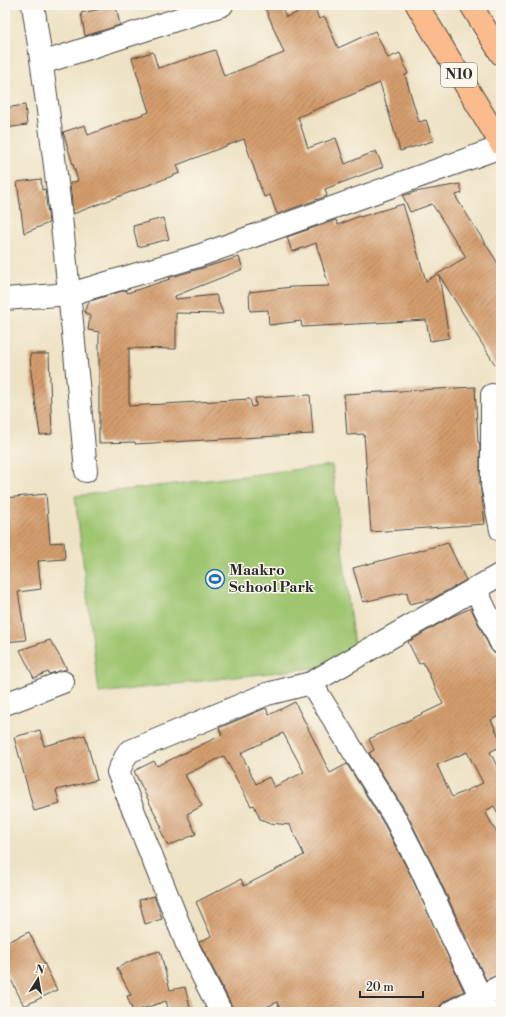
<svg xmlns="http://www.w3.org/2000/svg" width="506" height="1017" font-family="'Libre Bodoni',serif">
<defs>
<pattern id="building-hatch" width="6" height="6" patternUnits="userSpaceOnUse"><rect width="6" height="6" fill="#d49d6d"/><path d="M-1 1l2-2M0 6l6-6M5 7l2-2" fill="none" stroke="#ac805a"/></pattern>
</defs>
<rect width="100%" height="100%" fill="#fbf7ec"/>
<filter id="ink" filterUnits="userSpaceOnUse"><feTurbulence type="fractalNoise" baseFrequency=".025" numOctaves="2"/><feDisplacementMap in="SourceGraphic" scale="8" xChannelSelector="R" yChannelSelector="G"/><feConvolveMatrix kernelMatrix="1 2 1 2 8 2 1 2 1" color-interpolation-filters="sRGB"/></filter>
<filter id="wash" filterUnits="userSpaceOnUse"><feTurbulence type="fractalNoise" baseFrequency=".012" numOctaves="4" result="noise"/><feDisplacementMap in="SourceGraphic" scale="16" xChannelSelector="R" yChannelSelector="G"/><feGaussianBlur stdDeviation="0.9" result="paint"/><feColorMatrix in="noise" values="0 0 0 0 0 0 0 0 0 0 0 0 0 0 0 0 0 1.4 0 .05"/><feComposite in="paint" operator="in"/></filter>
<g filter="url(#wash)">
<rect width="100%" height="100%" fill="#eee2c4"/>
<!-- grass -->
<path fill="#9ec56f" stroke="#64784d" d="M 332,465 L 356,663 L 99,693 L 75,496 Z"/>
<g id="blocks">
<!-- building -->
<path fill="url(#building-hatch)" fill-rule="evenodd" d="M 264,5 L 281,5 L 286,17 L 314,6 L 319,19 L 325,17 L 338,48 L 375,31 L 388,58 L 400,53 L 408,74 L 405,75 L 419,122 L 426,120 L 433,141 L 400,151 L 380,83 L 298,117 L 308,148 L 336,138 L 345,164 L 376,151 L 383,167 L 325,189 L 327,196 L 277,214 L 270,195 L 264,197 L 244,139 L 177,165 L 180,173 L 73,214 L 70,183 L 78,181 L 63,132 L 85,125 L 88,135 L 149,112 L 132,58 L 153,52 L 158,68 L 215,50 L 224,76 L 284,53 Z
M 116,6 L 120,25 L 85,36 L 81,13 Z
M 25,105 L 27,125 L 5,128 L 5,108 Z
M 41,179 L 42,190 L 45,189 L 49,223 L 24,233 L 17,182 Z
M 460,184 L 462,193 L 456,195 L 457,199 L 501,268 L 501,374 L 439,275 L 449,338 L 430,341 L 426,320 L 302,327 L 301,321 L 269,325 L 268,310 L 250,311 L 249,292 L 292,287 L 329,286 L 316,243 L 292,252 L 287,237 L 336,220 L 338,225 L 359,216 L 360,217 L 403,204 L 426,281 L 466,257 L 432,204 L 410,212 L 403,196 L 415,192 Z
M 163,218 L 169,239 L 138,247 L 133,226 Z
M 239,257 L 243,269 L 175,296 L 176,299 L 216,295 L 223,314 L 176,313 L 176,349 L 129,348 L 129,406 L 250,399 L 252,407 L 256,406 L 255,398 L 310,395 L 313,434 L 135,444 L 135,442 L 99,443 L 99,332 L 88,330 L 90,316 L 84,311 L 90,301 L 126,290 L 127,293 L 170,279 L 169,278 Z
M 30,354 L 49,354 L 52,434 L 40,435 L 31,372 Z
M 475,387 L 478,442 L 479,442 L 480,447 L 480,485 L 483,506 L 485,524 L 371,532 L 364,434 L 347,435 L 344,394 Z
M 46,494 L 50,543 L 64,542 L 65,559 L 38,561 L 41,589 L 18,592 L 26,640 L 5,642 L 5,498 Z
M 448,543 L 466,580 L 432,599 L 409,604 L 407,592 L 363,602 L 353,568 Z
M 471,608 L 490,648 L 494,653 L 498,655 L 501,661 L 501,715 L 491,720 L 501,741 L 501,746 L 490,752 L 501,774 L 501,820 L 494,806 L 485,811 L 501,841 L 501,974 L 486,980 L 433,866 L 406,812 L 369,753 L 374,750 L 369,739 L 443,704 L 423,662 L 419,664 L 408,642 L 451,617 ZM 467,752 L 483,783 L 452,797 L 437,765 Z
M 50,640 L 67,669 L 49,674 L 48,672 L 34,678 L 20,650 Z
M 295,702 L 330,773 L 347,764 L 384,824 L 411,876 L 464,991 L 445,1001 L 440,1006 L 439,1012 L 281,1012 L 277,1002 L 257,1012 L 233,1012 L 232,1006 L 199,942 L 211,936 L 196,902 L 241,879 L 244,886 L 304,855 L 290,825 L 270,823 L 260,819 L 254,805 L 251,806 L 224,756 L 185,775 L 202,806 L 187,814 L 196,834 L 168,846 L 160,829 L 162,828 L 134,771 L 154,761 L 157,766 L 222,735 L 219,728 L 266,708 L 269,715 ZM 283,733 L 304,772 L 274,787 L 269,777 L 256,784 L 241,753 Z
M 40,730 L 44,746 L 85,735 L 97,780 L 56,790 L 60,804 L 34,811 L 14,737 Z
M 154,896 L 162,919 L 145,924 L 139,900 Z
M 29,932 L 57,990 L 24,1006 L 5,967 L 5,943 Z
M 160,951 L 170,990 L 185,987 L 191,1012 L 169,1012 L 166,1001 L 133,1012 L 127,996 L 131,995 L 117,968 L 141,956 Z"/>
</g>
</g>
<g filter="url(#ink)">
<use href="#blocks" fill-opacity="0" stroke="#484642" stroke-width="1"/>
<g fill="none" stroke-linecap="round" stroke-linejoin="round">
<!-- minor casing -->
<g stroke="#484642" stroke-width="24">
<path id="minor" d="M 33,5 C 57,160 72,315 86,471
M 42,63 L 222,5
M 5,299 L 70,294 L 198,256 L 501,147
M 492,395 L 492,485 L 501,530
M 475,588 L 501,643
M 311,683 L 501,574
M 5,704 L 63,682
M 221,1012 L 188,947 L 118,772 L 128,752 L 267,694 L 311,683 L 395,818 L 422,871 L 449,931 L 488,1012
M 451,1012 L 501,986"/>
</g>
<!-- highway casing -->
<g stroke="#484642" stroke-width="24">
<path id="highway" d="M 417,5 L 501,144
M 471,5 L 501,54"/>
</g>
<!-- minor -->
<use href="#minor" stroke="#fff" stroke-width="22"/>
<!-- highway -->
<use href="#highway" stroke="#fbbb8c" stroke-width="22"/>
</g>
</g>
<!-- icons -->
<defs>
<g id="stadium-ring" transform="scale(1)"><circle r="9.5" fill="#fbf7ec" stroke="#1f6fb2" stroke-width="1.5"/><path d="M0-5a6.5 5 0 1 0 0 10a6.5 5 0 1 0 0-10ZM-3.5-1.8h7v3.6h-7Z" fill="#1f6fb2"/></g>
</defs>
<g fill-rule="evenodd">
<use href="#stadium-ring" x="215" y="579"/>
</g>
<g text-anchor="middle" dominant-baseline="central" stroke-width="3" stroke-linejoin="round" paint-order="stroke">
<!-- shield labels -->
<rect fill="#fbf7ec" stroke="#696865" stroke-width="1" x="441" y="63" width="36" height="24" rx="3"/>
<g font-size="14" font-weight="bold" fill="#2b2b2b">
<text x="459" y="75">N10</text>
</g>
<!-- poi labels -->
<g font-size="15" font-weight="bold" fill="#2b2b2b" stroke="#fbf7ec" text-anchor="start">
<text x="229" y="570">Maakro<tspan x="229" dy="17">School Park</tspan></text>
</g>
</g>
<!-- margin -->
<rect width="506" height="1017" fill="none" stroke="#fbf7ec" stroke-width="20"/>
<!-- north arrow -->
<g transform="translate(38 979) rotate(11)" stroke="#fbf7ec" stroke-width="3" paint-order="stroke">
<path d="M0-3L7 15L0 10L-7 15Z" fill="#2b2b2b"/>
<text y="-6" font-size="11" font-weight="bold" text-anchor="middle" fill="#2b2b2b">N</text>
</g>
<!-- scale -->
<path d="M360 991v6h63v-6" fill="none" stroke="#2b2b2b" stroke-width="2"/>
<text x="366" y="991" font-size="12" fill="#2b2b2b" stroke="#fbf7ec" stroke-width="3" paint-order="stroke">20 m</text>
</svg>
